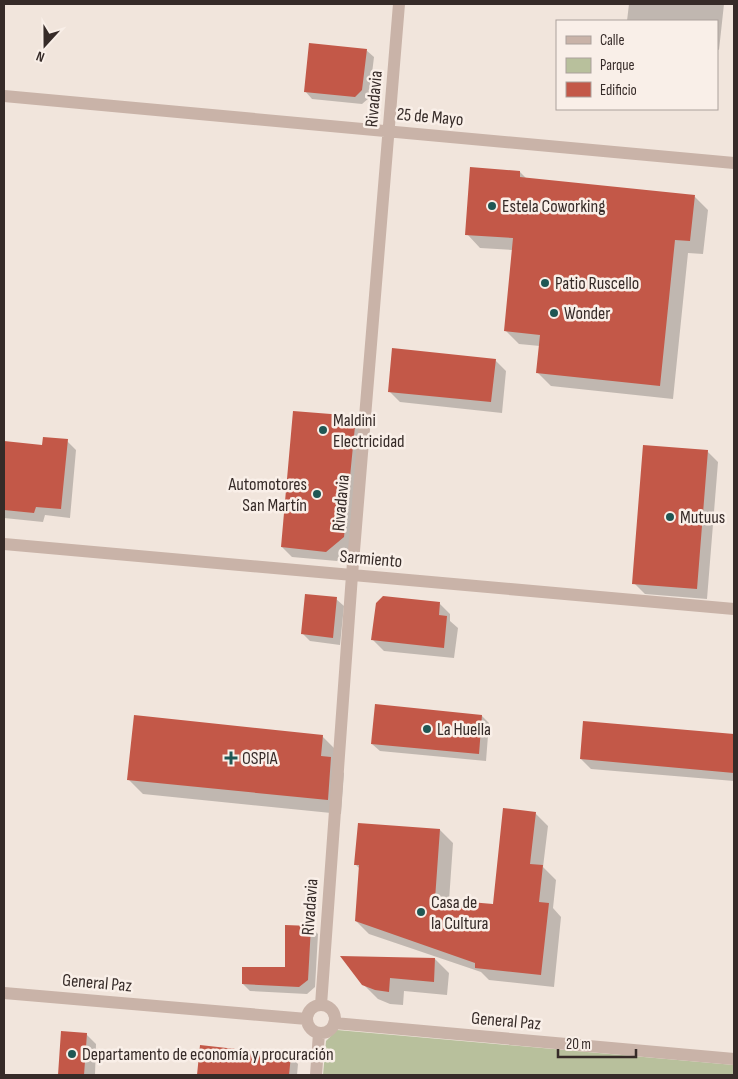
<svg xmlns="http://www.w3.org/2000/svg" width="738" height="1079" font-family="'Sofia Sans Condensed',sans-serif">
<rect width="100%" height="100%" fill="#f1e5dc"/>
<!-- green -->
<path fill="#b8c09c" d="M 337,1030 L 734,1065 L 734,1075 L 323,1075 L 326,1041 Z"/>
<!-- shadow -->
<path fill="#0003" d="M 629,4 L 724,4 L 719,50 L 717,49 L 717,21 L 627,21 Z
M 366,50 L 374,57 L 369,98 L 362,104 L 312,99 L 305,91 Z
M 520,172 L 527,179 L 695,197 L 708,210 L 703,254 L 688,253 L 673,399 L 551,386 L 537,372 L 540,346 L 519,344 L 505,330 L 513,250 L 480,248 L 467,234 Z
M 495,360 L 506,371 L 502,413 L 400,402 L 389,391 Z
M 355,417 L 365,427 L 354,547 L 337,561 L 292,557 L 282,547 Z
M 67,441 L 76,450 L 70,518 L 45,515 L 43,522 L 4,518 L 4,442 L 43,446 Z
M 707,451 L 718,462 L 707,599 L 645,594 L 634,583 Z
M 336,599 L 344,606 L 340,645 L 310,641 L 303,634 Z
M 439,603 L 450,614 L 450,621 L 458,628 L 454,658 L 384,651 L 373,640 Z
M 482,716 L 489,723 L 486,761 L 380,751 L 372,744 Z
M 584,722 L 734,736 L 734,781 L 591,769 L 581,759 Z
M 322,736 L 336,750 L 335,764 L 344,773 L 341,814 L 143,794 L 129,780 Z
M 535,813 L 548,826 L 543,867 L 556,880 L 553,908 L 561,917 L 554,987 L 489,980 L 481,972 L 369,934 L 356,921 L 360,869 L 356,865 L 359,824 L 440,830 L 453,843 L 449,901 L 494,905 Z
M 310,927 L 318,934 L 315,987 L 307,994 L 250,991 L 243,984 L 286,968 Z
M 435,959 L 449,973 L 447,995 L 404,991 L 403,1005 L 390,1004 L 378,999 L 363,984 Z
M 62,1033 L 86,1034 L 96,1044 L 95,1075 L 59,1075 Z
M 201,1047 L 290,1056 L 298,1064 L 297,1075 L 198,1075 Z"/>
<!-- building -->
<path fill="#c35848" d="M 309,43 L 367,49 L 362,90 L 355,97 L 304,92 Z
M 470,167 L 520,171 L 520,177 L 695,195 L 690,241 L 675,240 L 660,386 L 536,373 L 540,335 L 504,331 L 513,238 L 465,235 Z
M 392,348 L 496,359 L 491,402 L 388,392 Z
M 293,411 L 356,416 L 344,537 L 326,552 L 281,547 Z
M 43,437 L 68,439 L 61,509 L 36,507 L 34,513 L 4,510 L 4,441 L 42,445 Z
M 643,445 L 708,450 L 697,589 L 632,584 Z
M 305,594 L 337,597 L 333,638 L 301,634 Z
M 383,596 L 440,602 L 439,615 L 447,616 L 444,648 L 371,640 L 376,603 Z
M 375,704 L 482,715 L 479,754 L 371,744 Z
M 134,715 L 323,735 L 321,756 L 331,757 L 328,800 L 127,780 Z
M 583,721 L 734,734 L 734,773 L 580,759 Z
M 503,808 L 536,812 L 530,864 L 543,865 L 539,902 L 549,903 L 541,975 L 475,968 L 475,963 L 355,921 L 359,865 L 354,865 L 358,823 L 440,829 L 435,899 L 493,904 Z
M 285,925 L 311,926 L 308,980 L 299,987 L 242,984 L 242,967 L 285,967 Z
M 340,956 L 435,958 L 434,982 L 390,978 L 389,992 L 375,990 L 362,985 Z
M 61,1031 L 87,1033 L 84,1075 L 58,1075 Z
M 200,1045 L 291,1055 L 289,1075 L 197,1075 Z"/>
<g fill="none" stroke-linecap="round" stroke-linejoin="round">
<!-- minor -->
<path stroke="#c9b3a8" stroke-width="12" d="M 4,96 L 734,163
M 4,544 L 734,609
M 4,993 L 307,1019
M307 1019a14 14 0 1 1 28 0a14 14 0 1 1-28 0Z
M 321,1005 L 352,575 L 399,4
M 334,1023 L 734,1059
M 316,1075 L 319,1033"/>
</g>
<!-- markers -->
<g fill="#1f5754" stroke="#f9efe8" stroke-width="2">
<circle cx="492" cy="206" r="5"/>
<circle cx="545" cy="283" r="5"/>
<circle cx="554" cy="313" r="5"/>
<circle cx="323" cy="430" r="5"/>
<circle cx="317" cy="494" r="5"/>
<circle cx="670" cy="517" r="5"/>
<circle cx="427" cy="729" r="5"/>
<path d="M228.5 750.5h5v5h5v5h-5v5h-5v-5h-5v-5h5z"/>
<circle cx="421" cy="912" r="5"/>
<circle cx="72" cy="1054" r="5"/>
</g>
<g text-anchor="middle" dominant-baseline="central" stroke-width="5" stroke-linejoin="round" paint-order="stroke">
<!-- street labels -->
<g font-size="18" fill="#362b28" stroke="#f9efe8">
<text transform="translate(374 99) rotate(-85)">Rivadavia</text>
<text transform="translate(430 117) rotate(5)">25 de Mayo</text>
<text transform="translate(341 503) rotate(-85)">Rivadavia</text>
<text transform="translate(371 559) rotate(5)">Sarmiento</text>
<text transform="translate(310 907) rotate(-86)">Rivadavia</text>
<text transform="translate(97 983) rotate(5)">General Paz</text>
<text transform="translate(506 1021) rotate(5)">General Paz</text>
</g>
<!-- poi labels -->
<g font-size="18" fill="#362b28" stroke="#f9efe8" text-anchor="start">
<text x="502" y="206">Estela Coworking</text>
<text x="555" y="283">Patio Ruscello</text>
<text x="564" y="313">Wonder</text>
<text x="333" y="420">Maldini<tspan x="333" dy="21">Electricidad</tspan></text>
<text x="307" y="484" text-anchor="end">Automotores<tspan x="307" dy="21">San Martín</tspan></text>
<text x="680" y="517">Mutuus</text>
<text x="437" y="729">La Huella</text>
<text x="242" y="758">OSPIA</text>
<text x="431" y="902">Casa de<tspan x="431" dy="21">la Cultura</tspan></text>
<text x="82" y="1054">Departamento de economía y procuración</text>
</g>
</g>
<!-- border -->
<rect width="738" height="1079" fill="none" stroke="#362b28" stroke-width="10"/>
<!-- legend -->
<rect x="556" y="20" width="162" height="90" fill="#f9efe8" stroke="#aba19b"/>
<rect x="566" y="36" width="25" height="8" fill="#c9b3a8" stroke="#aba19b"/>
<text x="600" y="45" font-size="15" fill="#362b28">Calle</text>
<rect x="566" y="58" width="25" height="15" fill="#b8c09c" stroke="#aba19b"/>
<text x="600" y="70" font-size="15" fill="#362b28">Parque</text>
<rect x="566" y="82" width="25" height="15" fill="#c35848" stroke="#aba19b"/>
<text x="600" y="95" font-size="15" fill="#362b28">Edificio</text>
<!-- north arrow -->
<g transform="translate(45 45) rotate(201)" stroke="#f9efe8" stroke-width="4" paint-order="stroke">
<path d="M0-4L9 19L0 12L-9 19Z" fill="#362b28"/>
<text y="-8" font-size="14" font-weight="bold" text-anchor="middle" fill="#362b28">N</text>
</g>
<!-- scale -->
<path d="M558 1049v8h78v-8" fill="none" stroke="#362b28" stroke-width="2.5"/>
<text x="566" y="1049" font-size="15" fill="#362b28" stroke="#f9efe8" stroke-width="4" paint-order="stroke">20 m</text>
</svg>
